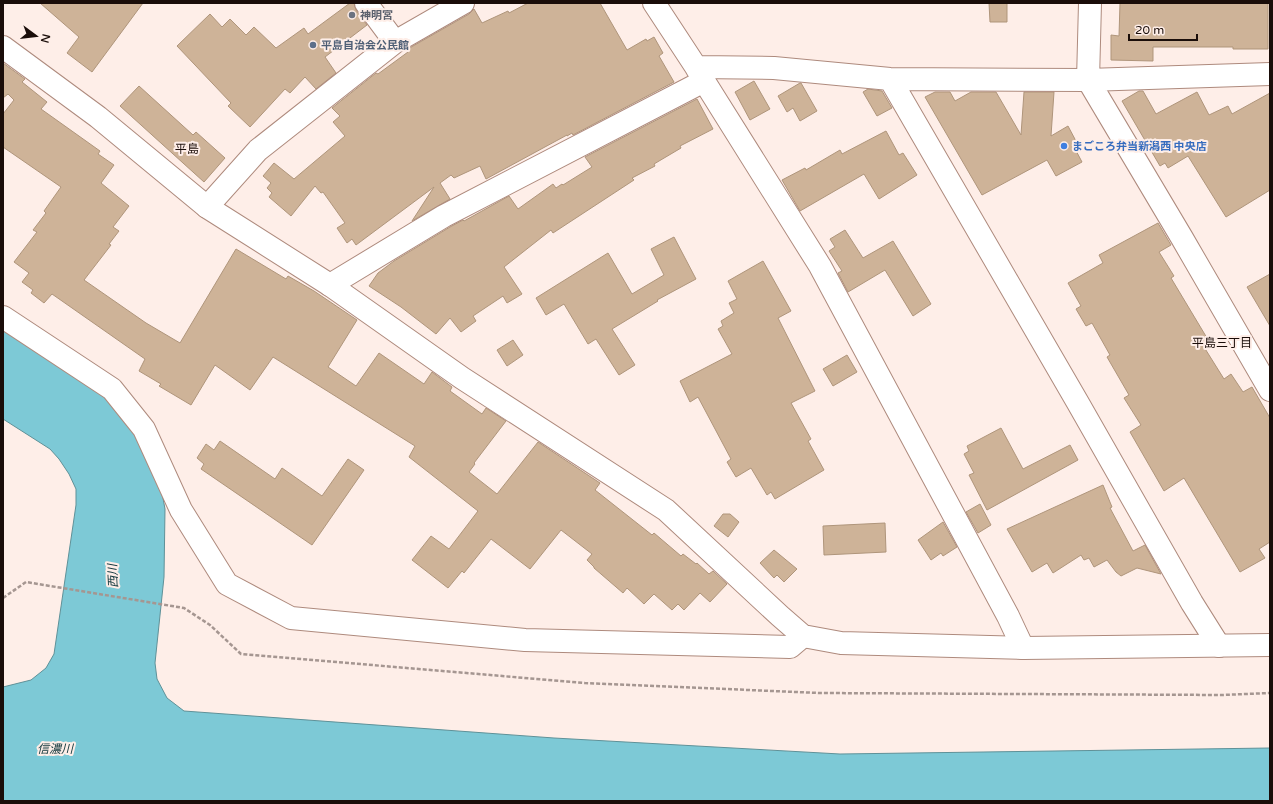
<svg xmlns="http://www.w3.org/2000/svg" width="1273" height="804" font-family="'Varela Round','Noto Sans JP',sans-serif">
<rect width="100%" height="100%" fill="#feeee8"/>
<!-- water -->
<path fill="#7dc9d6" stroke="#5f9198" d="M 3,325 L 112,399 L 143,441 L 160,482 L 165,509 L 164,577 L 155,663 L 157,679 L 167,698 L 184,711 L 554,738 L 840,754 L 1270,748 L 1270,801 L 3,801 L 3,687 L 31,680 L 46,668 L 54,654 L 76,505 L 76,489 L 69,474 L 59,459 L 50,449 L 3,419 Z"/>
<!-- building -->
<path fill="#ceb398" stroke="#af957b" d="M 40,3 L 143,3 L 92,72 L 67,53 L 79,37 Z
M 350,3 L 354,3 L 356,10 L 367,25 L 325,57 L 336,73 L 316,89 L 305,77 L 290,93 L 285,89 L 250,127 L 228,106 L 231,103 L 177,46 L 210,14 L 222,27 L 230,19 L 246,35 L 254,27 L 276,48 L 304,28 L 308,34 Z
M 528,3 L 600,3 L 627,50 L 646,39 L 647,41 L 654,37 L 663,53 L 659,56 L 674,82 L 573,135 L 572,133 L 567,136 L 567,135 L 486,179 L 480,166 L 454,178 L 451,175 L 440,183 L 450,199 L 412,221 L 434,187 L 356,245 L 352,239 L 347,243 L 337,228 L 345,223 L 323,192 L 321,193 L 315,186 L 291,216 L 269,197 L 272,193 L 267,188 L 271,183 L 263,176 L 274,163 L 294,179 L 345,136 L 333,122 L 340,116 L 332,108 L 376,73 L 378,74 L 408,52 L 406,50 L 469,14 L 474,9 L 482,23 L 508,11 L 509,13 Z
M 989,3 L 1007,3 L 1007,22 L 990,22 Z
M 1120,3 L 1268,3 L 1268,49 L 1233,49 L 1233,47 L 1153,47 L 1153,61 L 1111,60 L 1111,35 L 1119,36 Z
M 3,63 L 25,79 L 22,82 L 47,102 L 41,109 L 100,151 L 98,154 L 114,165 L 101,183 L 129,206 L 113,227 L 119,231 L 109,244 L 111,245 L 84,280 L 146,323 L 180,343 L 236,249 L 286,279 L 288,276 L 314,291 L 357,320 L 328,367 L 356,386 L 379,353 L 424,384 L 432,372 L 452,387 L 450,391 L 482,414 L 486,408 L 506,421 L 474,463 L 475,464 L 469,472 L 497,494 L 538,442 L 600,483 L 595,490 L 652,535 L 654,533 L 681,556 L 683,554 L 696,564 L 697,563 L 709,574 L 713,571 L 727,584 L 710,602 L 700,593 L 684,610 L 678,604 L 672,610 L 654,594 L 644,604 L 627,588 L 623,593 L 594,568 L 594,567 L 587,560 L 592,554 L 561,530 L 530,569 L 491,539 L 464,573 L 462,571 L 448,588 L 412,560 L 431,536 L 449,549 L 478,511 L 409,457 L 415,446 L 273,357 L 250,390 L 215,365 L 191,405 L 159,386 L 161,384 L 139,371 L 145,359 L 52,294 L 44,303 L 31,293 L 33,290 L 22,282 L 29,273 L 14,262 L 37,232 L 33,230 L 46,213 L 44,211 L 61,187 L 3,147 L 3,114 L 14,100 L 8,94 L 3,98 Z
M 754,81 L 770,109 L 750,120 L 735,92 Z
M 800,83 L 801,83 L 817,111 L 800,121 L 793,108 L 787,112 L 778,96 Z
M 139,86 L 193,135 L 196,132 L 225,158 L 204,182 L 120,106 Z
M 868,89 L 882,91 L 892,108 L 877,116 L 863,92 Z
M 1139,91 L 1143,91 L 1156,114 L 1197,92 L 1209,115 L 1228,106 L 1232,114 L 1270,93 L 1270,190 L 1226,217 L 1188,156 L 1168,168 L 1165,163 L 1160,166 L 1122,101 Z
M 935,92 L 950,92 L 955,101 L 971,92 L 996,92 L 1021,135 L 1024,92 L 1054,92 L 1051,136 L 1068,126 L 1077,143 L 1073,145 L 1082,162 L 1056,176 L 1047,160 L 982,195 L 925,97 Z
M 697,99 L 713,129 L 680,146 L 681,148 L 654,164 L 655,166 L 632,178 L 634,180 L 553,233 L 551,230 L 504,267 L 522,294 L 507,303 L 503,296 L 473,316 L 476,321 L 461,332 L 450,318 L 436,334 L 401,307 L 369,286 L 378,273 L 394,261 L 450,227 L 463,220 L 464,221 L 509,196 L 518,209 L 553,184 L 556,188 L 562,184 L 563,185 L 592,167 L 585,157 Z
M 886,131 L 899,155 L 903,153 L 917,175 L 879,199 L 864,174 L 800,211 L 782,180 L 805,168 L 806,170 L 840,150 L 842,154 Z
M 1158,223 L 1171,245 L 1159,252 L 1174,276 L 1171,278 L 1210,343 L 1204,347 L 1224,379 L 1231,374 L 1243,392 L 1252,387 L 1270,418 L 1270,542 L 1259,549 L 1265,558 L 1240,572 L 1184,478 L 1164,491 L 1130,432 L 1141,425 L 1124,398 L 1129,395 L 1107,357 L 1110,355 L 1092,323 L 1086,326 L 1076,309 L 1081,306 L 1068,283 L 1103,263 L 1099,255 Z
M 845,230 L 863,258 L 893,241 L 931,304 L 913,316 L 885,270 L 848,292 L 838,273 L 842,271 L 829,251 L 835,247 L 830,239 Z
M 674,237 L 696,279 L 657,300 L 658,301 L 612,329 L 635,365 L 619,375 L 596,339 L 588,344 L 564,304 L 546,315 L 536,298 L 608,253 L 632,294 L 664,275 L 651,249 Z
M 763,261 L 791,311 L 778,318 L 815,391 L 791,403 L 811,439 L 808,441 L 824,470 L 775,499 L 771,492 L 767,495 L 751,468 L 736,477 L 727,462 L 731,459 L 698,397 L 690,402 L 680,381 L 732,354 L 718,329 L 723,326 L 721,321 L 734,313 L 729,303 L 737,299 L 728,281 Z
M 1270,274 L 1270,326 L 1247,287 Z
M 513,340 L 523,355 L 507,366 L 497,350 Z
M 847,355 L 857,372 L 833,386 L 823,369 Z
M 1001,428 L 1023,469 L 1070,445 L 1078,460 L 987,510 L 969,475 L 974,473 L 964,454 L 969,451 L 967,446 Z
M 220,441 L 275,479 L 282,468 L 322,496 L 348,459 L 364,470 L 312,545 L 201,469 L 204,464 L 197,458 L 206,444 L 214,450 Z
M 1103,485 L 1112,507 L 1110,508 L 1133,551 L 1145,545 L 1161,574 L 1137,568 L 1121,576 L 1116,572 L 1107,560 L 1094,567 L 1089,558 L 1084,560 L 1081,555 L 1053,573 L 1047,563 L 1032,572 L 1007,529 Z
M 980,504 L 991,525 L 978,533 L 966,512 Z
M 723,514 L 730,514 L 739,522 L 728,537 L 714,526 Z
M 943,522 L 957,547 L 943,556 L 941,553 L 931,560 L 918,540 Z
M 885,523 L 886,552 L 824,555 L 823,526 Z
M 774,550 L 797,569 L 784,582 L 777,575 L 774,578 L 760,563 Z"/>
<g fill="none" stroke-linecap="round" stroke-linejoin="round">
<!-- minor casing -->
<g stroke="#ae8a7d" stroke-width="24">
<path id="minor" d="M 366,3 L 395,42
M 654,3 L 696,67 L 704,81 L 820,266 L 1008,616 L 1023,648
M 1090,3 L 1088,80 L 1182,238 L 1270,390
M 696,67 L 774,68 L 890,79 L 1088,80 L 1270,74
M 890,79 L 1078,403 L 1192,603 L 1219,646
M 207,207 L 258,150 L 395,42 L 463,3
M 330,285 L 444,216 L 704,81
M 3,317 L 112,389 L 144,429 L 181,510 L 227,584 L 291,618 L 525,640 L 790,647 L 803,636"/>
</g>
<!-- tertiary casing -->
<g stroke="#ae8a7d" stroke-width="24">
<path id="tertiary" d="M 3,47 L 98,117 L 207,207 L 330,285 L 462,378 L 666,510 L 780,616 L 803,636 L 841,643 L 1023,648 L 1270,645"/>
</g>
<!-- path -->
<path stroke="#a59691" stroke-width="2.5" stroke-dasharray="4 2" stroke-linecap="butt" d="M 3,598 L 26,582 L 184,608 L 210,625 L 241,654 L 585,683 L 819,693 L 1222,695 L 1270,693"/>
<!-- minor -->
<use href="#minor" stroke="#fff" stroke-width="22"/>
<!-- tertiary -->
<use href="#tertiary" stroke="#fff" stroke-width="22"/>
</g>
<!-- markers -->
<circle fill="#6b7280" stroke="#feeee8" stroke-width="1.5" cx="352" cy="15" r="4"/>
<circle fill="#5c6f8a" stroke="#feeee8" stroke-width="1.5" cx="313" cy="45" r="4"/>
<circle fill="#3f7fe0" stroke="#feeee8" stroke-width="1.5" cx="1064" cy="146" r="4"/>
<g text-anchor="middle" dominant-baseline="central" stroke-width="4" stroke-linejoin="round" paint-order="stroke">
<!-- worship labels -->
<g font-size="11" font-weight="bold" fill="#5b616d" stroke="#feeee8" text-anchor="start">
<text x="360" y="15">神明宮</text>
</g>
<!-- service labels -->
<g font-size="11" font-weight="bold" fill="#4e5e75" stroke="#feeee8" text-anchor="start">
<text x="321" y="45">平島自治会公民館</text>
</g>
<!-- shop labels -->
<g font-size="11" font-weight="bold" fill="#366cbe" stroke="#feeee8" text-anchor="start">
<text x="1072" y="146">まごころ弁当新潟西 中央店</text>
</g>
<!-- neighbourhood labels -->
<g font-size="12" fill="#1a0d09" stroke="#feeee8">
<text x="187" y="149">平島</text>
<text x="1222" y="343">平島三丁目</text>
</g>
<!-- water labels -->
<g font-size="12" font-style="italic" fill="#0f353b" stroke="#feeee8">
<text transform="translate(113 576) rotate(-93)">西川</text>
<text x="55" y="749">信濃川</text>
</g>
</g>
<!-- border -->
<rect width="1273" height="804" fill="none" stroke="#1a0d09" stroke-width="8"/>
<!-- north arrow -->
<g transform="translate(36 36) rotate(105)" stroke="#feeee8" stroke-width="3" paint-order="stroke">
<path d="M0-3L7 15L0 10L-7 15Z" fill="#1a0d09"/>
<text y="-6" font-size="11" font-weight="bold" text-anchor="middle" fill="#1a0d09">N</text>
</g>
<!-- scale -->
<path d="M1129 34v6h68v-6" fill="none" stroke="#1a0d09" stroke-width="2"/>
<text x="1135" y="34" font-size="12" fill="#1a0d09" stroke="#feeee8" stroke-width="3" paint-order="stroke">20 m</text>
</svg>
